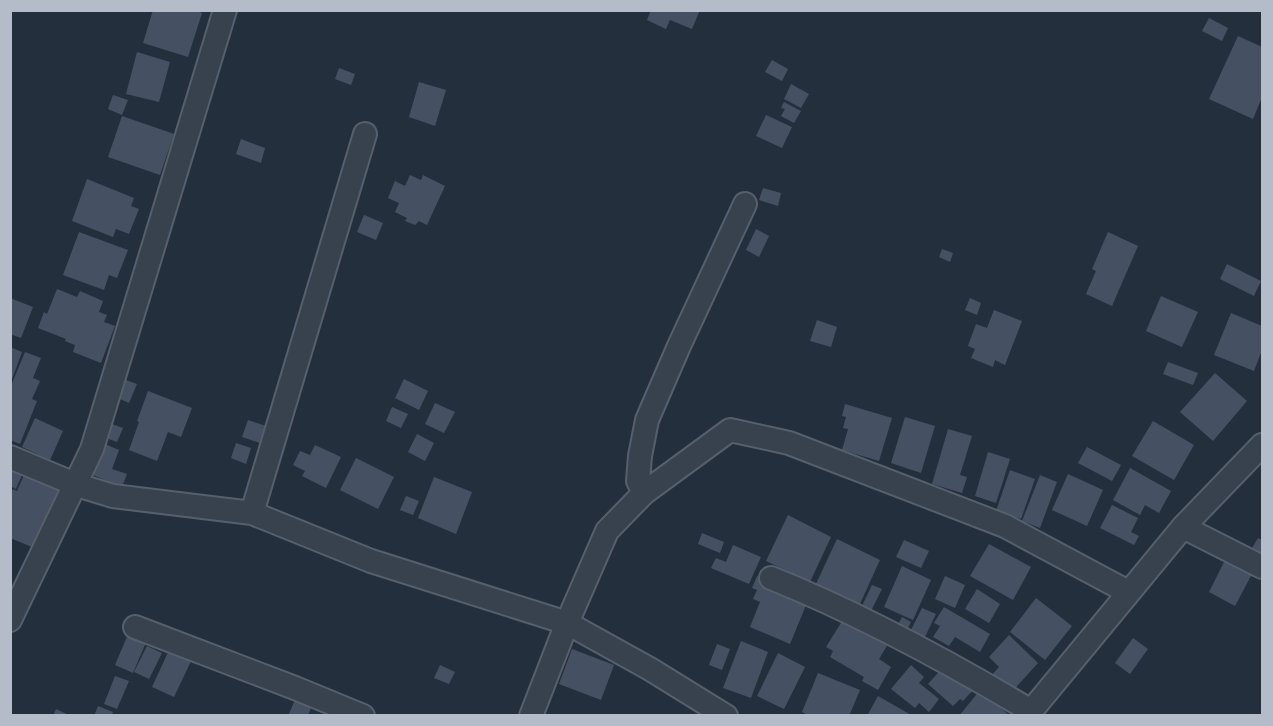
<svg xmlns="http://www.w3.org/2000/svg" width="1273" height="726" font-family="'IBM Plex Sans',sans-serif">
<rect width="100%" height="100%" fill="#242f3e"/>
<!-- building -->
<path fill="#455162" d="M 153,10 L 193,10 L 202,13 L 188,57 L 143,43 Z
M 651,10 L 700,10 L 692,29 L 670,20 L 666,29 L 647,20 Z
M 1209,18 L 1228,28 L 1222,41 L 1202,31 Z
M 1238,36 L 1262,47 L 1262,97 L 1253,119 L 1209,99 Z
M 137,52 L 170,62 L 159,102 L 126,94 Z
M 772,60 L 788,69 L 782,81 L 765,72 Z
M 339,68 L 355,74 L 351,85 L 335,79 Z
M 419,82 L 446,90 L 435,126 L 409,117 Z
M 791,84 L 809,94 L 801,108 L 784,99 Z
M 113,95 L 128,100 L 122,115 L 108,109 Z
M 784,102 L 801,111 L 794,123 L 781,116 L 785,109 L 781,108 Z
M 766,115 L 792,127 L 782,148 L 756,136 Z
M 122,116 L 174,134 L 160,175 L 108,157 Z
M 241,139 L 265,148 L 261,163 L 236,154 Z
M 410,175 L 421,180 L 423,175 L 445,186 L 427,225 L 419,221 L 415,225 L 405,221 L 407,218 L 395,212 L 399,203 L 388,198 L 395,181 L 405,186 Z
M 87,179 L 134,198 L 131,206 L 139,209 L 129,234 L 116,229 L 113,237 L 72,221 Z
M 763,188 L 781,193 L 778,206 L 759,200 Z
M 364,215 L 383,223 L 376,240 L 357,232 Z
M 756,229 L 769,236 L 759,257 L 746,250 Z
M 79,232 L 128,250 L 117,278 L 109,275 L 104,290 L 63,275 Z
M 1108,232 L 1138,246 L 1112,306 L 1086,294 L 1096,271 L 1092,269 Z
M 942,249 L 953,253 L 950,262 L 939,257 Z
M 1227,264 L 1261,281 L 1254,296 L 1220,279 Z
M 57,289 L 77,297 L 80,291 L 103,301 L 99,312 L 107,315 L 104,322 L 115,326 L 101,363 L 73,352 L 75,345 L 65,341 L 66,339 L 38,328 L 44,312 L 47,314 Z
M 1161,296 L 1198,312 L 1182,347 L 1146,331 Z
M 10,298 L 33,307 L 21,338 L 10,334 Z
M 970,298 L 981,303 L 977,315 L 965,310 Z
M 994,310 L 1022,321 L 1005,365 L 995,360 L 993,367 L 971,358 L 975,349 L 968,346 L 976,324 L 987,328 Z
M 1231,313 L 1262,326 L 1262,350 L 1254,371 L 1214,355 Z
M 817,320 L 837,327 L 831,347 L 810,341 Z
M 10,347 L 22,352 L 11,382 L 10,382 Z
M 25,352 L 41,358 L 33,378 L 40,381 L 32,399 L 37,401 L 20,444 L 10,440 L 10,388 Z
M 1168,362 L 1198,373 L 1193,385 L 1163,374 Z
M 1215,373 L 1247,401 L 1213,441 L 1180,412 Z
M 404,379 L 428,391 L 419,410 L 395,398 Z
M 126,380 L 137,384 L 129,403 L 118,398 Z
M 148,391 L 192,408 L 181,437 L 168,432 L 157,461 L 129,450 L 139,422 L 137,421 Z
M 435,403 L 455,412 L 444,433 L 425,424 Z
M 845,404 L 892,418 L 879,461 L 842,450 L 848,429 L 843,428 L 846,417 L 842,416 Z
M 392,407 L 408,414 L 401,428 L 386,421 Z
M 905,417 L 935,426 L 921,473 L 891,463 Z
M 35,418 L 63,431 L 50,460 L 22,447 Z
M 248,420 L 272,428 L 266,445 L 242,437 Z
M 1153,421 L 1194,445 L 1174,480 L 1132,456 Z
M 112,424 L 123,428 L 117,442 L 106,438 Z
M 948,429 L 972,436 L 960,475 L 967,477 L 962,493 L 932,484 Z
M 417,434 L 434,443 L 425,461 L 408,452 Z
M 236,443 L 251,448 L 246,464 L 231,458 Z
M 105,444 L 119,450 L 112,469 L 127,474 L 122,487 L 93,475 Z
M 315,445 L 341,457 L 326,488 L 302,476 L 305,471 L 293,465 L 300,451 L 310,455 Z
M 1087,447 L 1121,465 L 1112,481 L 1078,463 Z
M 988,452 L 1010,459 L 996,503 L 975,496 Z
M 356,458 L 394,477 L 378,509 L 340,490 Z
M 1130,468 L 1171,491 L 1159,513 L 1145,505 L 1140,515 L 1113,500 Z
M 10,469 L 22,475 L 16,489 L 12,487 L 10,490 Z
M 1010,470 L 1035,479 L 1021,519 L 996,511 Z
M 1068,474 L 1103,490 L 1087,526 L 1052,510 Z
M 24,475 L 62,492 L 37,549 L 10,538 L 10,496 L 13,489 L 17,491 Z
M 1040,475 L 1057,482 L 1040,528 L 1022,521 Z
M 434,477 L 472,492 L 456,534 L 418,518 Z
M 406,496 L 419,501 L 413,515 L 400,510 Z
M 1112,505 L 1138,518 L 1131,532 L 1139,536 L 1134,545 L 1100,528 Z
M 788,515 L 831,537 L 810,582 L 766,561 Z
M 702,533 L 724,542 L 720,553 L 698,544 Z
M 1258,538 L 1262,540 L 1262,553 L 1259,559 L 1249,553 Z
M 837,539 L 880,560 L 859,606 L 815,586 Z
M 904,540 L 929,551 L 921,568 L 896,557 Z
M 989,544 L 1031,567 L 1013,600 L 970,576 Z
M 733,545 L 761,557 L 749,584 L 711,568 L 716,558 L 726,562 Z
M 1226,558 L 1253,572 L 1235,606 L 1209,592 Z
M 902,566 L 931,580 L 913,620 L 884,607 Z
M 757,576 L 809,598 L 790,644 L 750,627 L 760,602 L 753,599 L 757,590 L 752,588 Z
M 945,576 L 965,585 L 955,608 L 935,599 Z
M 872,585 L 882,589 L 871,611 L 862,606 Z
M 977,589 L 1000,604 L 989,623 L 965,609 Z
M 1036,598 L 1072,626 L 1045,660 L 1010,632 Z
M 944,607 L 990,634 L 980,652 L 955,637 L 949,646 L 933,637 L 940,626 L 934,623 Z
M 922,608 L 936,614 L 924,639 L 910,632 Z
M 902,617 L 911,622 L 905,634 L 895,630 Z
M 844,618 L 886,637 L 883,642 L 888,644 L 879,659 L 891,667 L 878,690 L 862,681 L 864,677 L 830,657 L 833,651 L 826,647 Z
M 129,632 L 147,640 L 133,673 L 115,665 Z
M 1009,635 L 1038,663 L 1010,694 L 991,676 L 999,667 L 989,657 Z
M 1133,638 L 1148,649 L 1130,674 L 1115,663 Z
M 741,641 L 768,652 L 751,698 L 723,688 Z
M 717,644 L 730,649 L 722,670 L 709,665 Z
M 147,646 L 162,653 L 149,679 L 134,672 Z
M 170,648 L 192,659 L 174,697 L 152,687 Z
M 572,649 L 614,665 L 601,700 L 559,684 Z
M 778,653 L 805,667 L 784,709 L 757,696 Z
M 947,663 L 975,688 L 963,701 L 960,699 L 953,706 L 928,684 Z
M 440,665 L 455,672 L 449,684 L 434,678 Z
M 911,665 L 924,677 L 919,683 L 939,699 L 929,712 L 919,703 L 915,708 L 891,689 Z
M 818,673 L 860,690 L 849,716 L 810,716 L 802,712 Z
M 115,676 L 129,681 L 117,709 L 104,704 Z
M 980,690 L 1010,716 L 959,716 Z
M 878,696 L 913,716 L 867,716 Z
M 295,700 L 311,707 L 308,716 L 288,716 Z
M 98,706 L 113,712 L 111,716 L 94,716 Z
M 56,709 L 71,716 L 53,716 Z"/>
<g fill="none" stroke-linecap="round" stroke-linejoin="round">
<!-- minor casing -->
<g stroke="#565f6c" stroke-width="26">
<path id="minor" d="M 10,457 L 77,485 L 113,496 L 252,513 L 371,561 L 567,623 L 650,669 L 726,716
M 644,493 L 730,430 L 789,443 L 1005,526 L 1128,592
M 252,513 L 365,134
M 1183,527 L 1262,567
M 771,578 C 861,614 947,661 1031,711
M 10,620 L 92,449 L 225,10
M 135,627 L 295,688 L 363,716
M 531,716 L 567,623 L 607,531 L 644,493 L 638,481 L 640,456 L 647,420 L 679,346 L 745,204
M 1027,716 L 1183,527 L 1262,445"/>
</g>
<!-- minor -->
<use href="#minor" stroke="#38414e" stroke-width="22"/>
</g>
<!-- border -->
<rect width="1273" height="726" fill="none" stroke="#b4bcc9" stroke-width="24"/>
</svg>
